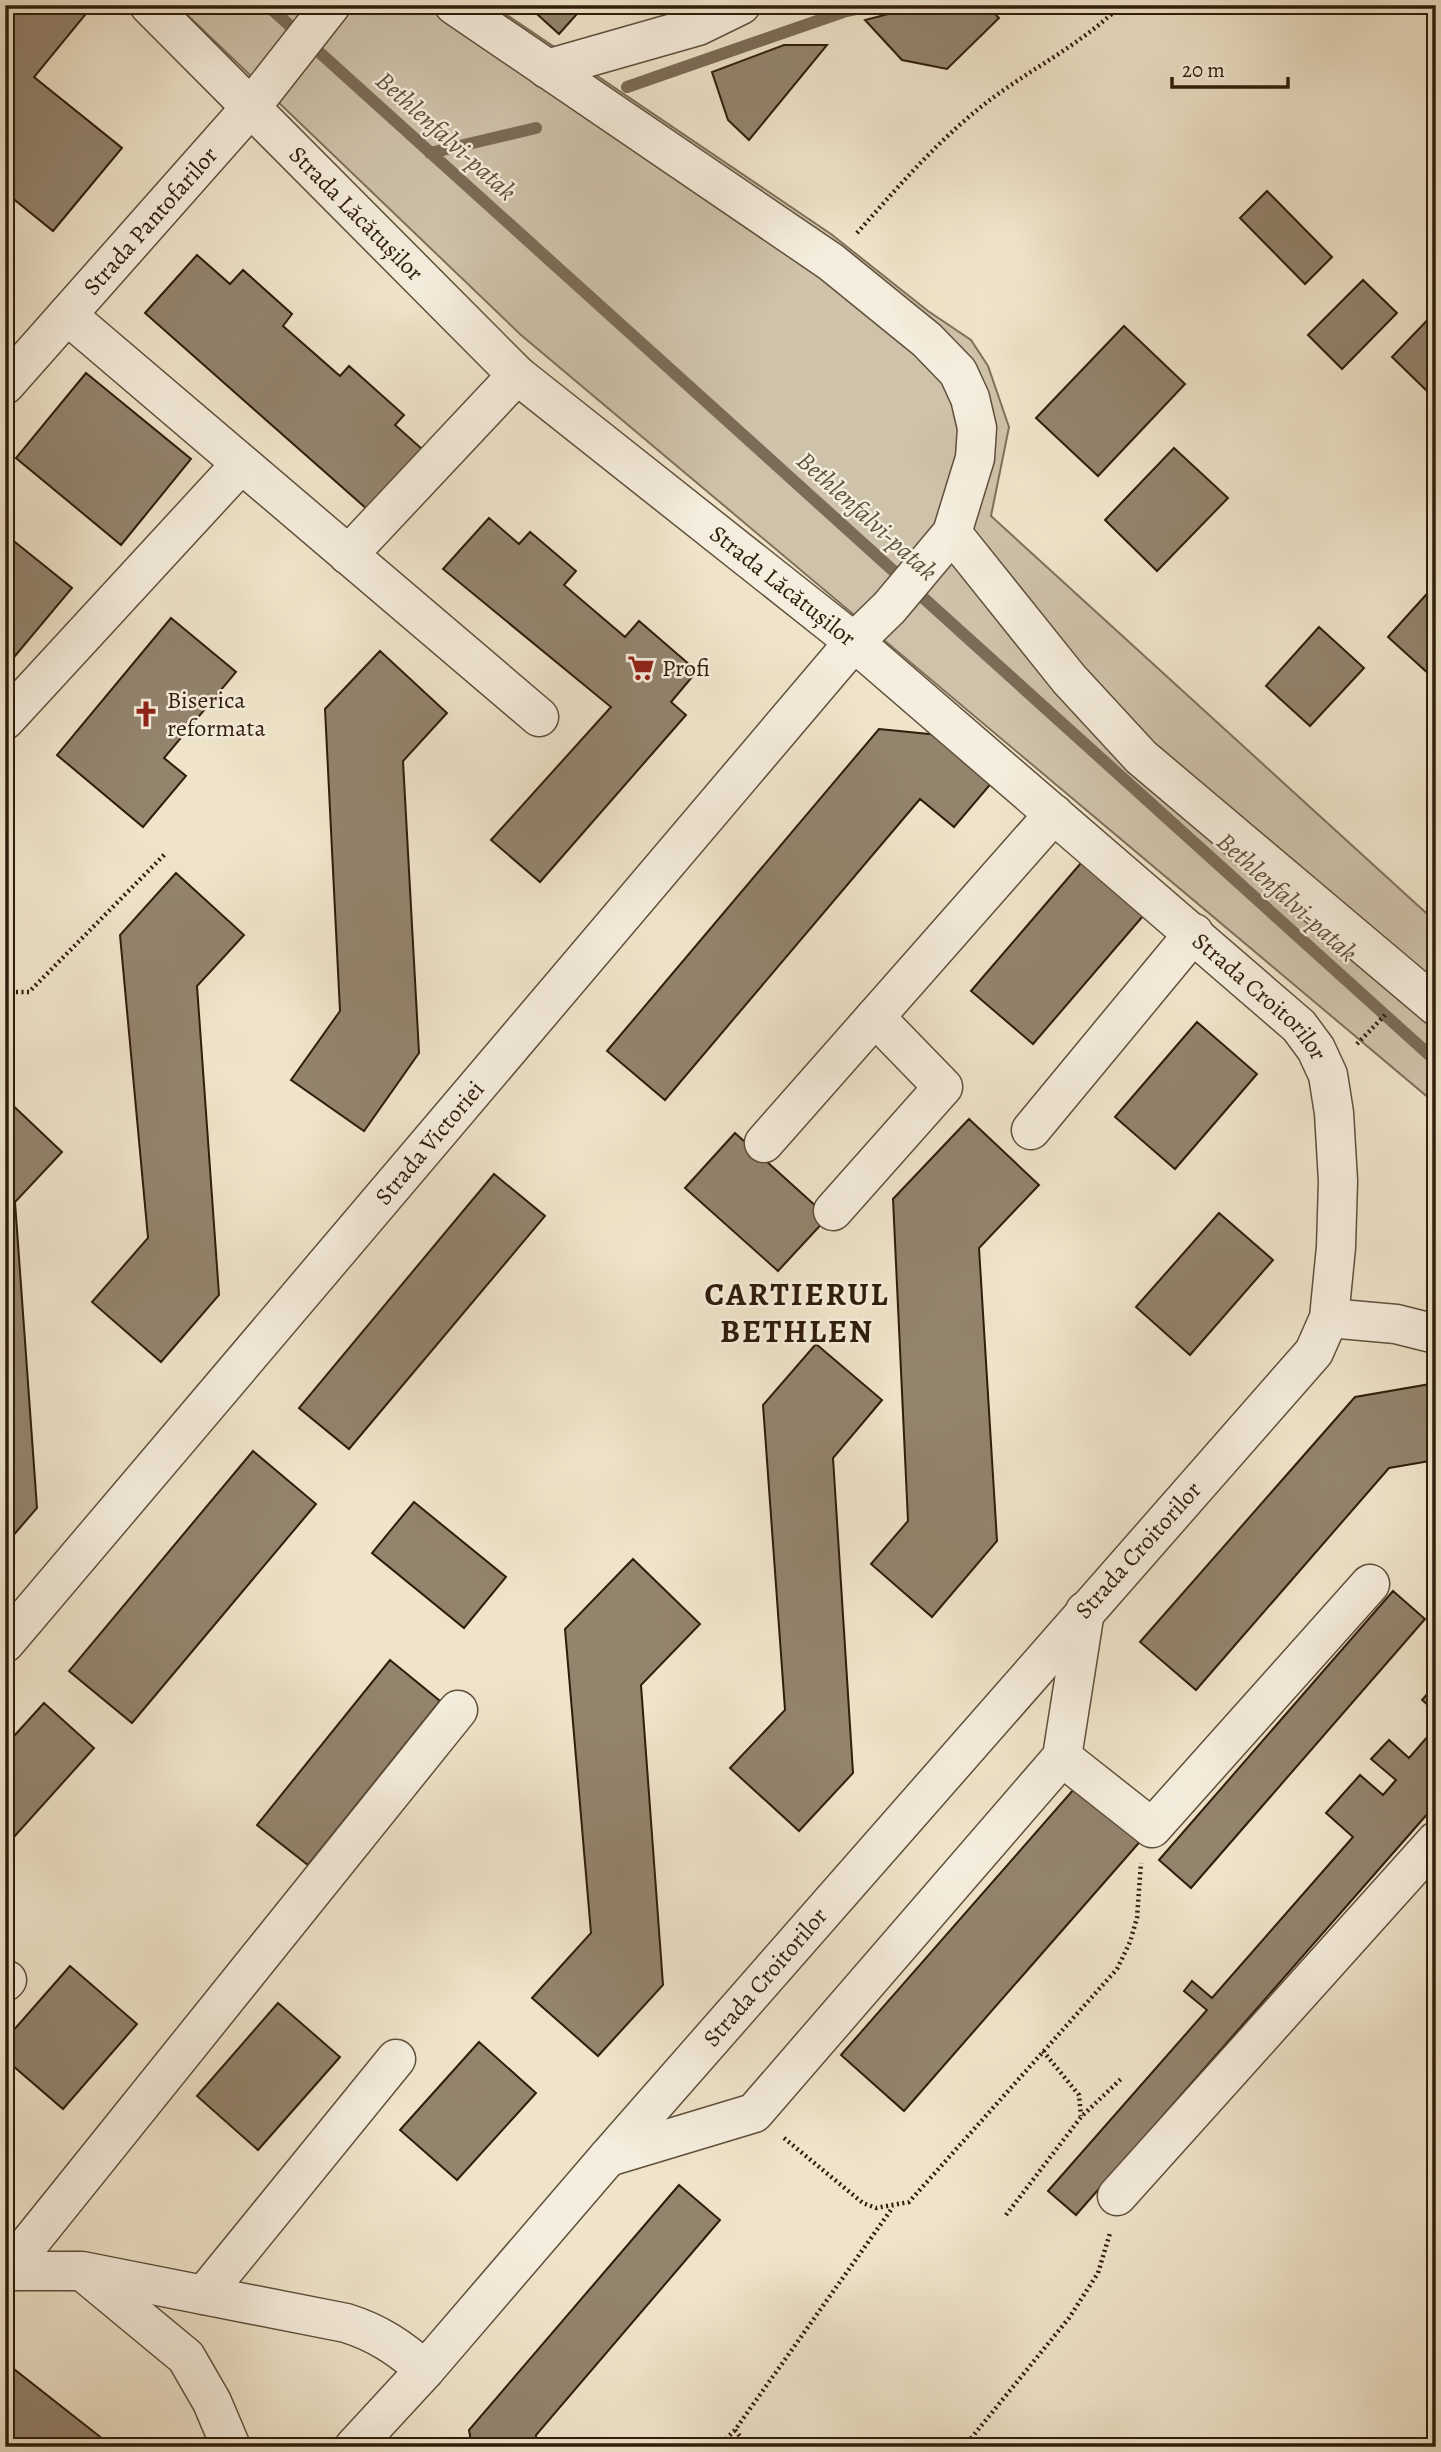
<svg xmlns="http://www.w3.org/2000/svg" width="1441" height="2452" font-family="Alegreya,serif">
<rect width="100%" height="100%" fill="#efe4ca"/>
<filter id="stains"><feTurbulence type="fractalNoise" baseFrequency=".00286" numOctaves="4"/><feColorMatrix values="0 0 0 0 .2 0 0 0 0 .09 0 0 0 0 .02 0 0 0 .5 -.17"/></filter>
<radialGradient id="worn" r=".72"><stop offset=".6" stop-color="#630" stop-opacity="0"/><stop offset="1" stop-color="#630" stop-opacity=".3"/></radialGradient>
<!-- green -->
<path fill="#cec2aa" stroke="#7e705a" stroke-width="2" d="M 177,5 L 492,5 L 831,234 L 928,311 L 971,340 L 988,366 L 1009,427 L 991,516 L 1436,922 L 1436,1104 L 521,335 Z"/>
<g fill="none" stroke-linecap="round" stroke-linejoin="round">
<!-- stream -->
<path stroke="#7b6c57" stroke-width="12" d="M 267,5 L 1436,1061
M 627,87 L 846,11 L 875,5
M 430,153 L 536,128"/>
</g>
<!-- building -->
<path fill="#93846e" stroke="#2f1d0b" stroke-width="2" d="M 5,5 L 73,5 L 85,15 L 34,77 L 122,148 L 53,231 L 5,192 L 5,124 L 9,120 L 5,117 Z
M 527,5 L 585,5 L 559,34 Z
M 923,5 L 986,5 L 999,18 L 947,69 L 902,60 L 865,20 Z
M 784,45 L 827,45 L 749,140 L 728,120 L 712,72 Z
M 1267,191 L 1332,257 L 1305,284 L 1240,218 Z
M 197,255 L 230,284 L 243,270 L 292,314 L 283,326 L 340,376 L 349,366 L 404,415 L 395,425 L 422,449 L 368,510 L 145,313 Z
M 1363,280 L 1397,313 L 1342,369 L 1308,335 Z
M 1436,311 L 1436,380 L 1426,390 L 1392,357 Z
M 1124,326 L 1185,384 L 1098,476 L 1036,418 Z
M 86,373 L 191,459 L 121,545 L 16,458 Z
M 1174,448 L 1228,498 L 1157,571 L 1105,520 Z
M 489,518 L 519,544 L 530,532 L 576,571 L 564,585 L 625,637 L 639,621 L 697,671 L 671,702 L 686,715 L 540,882 L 491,840 L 611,707 L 443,569 Z
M 5,534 L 72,588 L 5,668 Z
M 1433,587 L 1436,668 L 1430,675 L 1388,637 Z
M 171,618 L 236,672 L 164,758 L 186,776 L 143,827 L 57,755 Z
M 1319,627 L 1364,668 L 1310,726 L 1266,686 Z
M 380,651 L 447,713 L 403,761 L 419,1053 L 364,1131 L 291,1080 L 340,1011 L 325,709 Z
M 879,729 L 939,735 L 994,780 L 954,827 L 920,799 L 665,1100 L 607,1051 Z
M 1087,856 L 1149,909 L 1033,1044 L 971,991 Z
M 176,873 L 244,935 L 197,986 L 219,1295 L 161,1362 L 92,1302 L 148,1238 L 120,935 Z
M 1197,1022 L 1257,1074 L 1175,1169 L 1115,1117 Z
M 5,1098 L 62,1152 L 15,1202 L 37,1508 L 5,1545 Z
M 969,1119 L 1039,1185 L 979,1248 L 997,1541 L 932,1617 L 871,1564 L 908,1521 L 893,1199 Z
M 735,1133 L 828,1217 L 778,1271 L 685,1188 Z
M 494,1174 L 545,1216 L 349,1449 L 299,1408 Z
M 1219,1213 L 1273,1260 L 1190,1355 L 1136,1307 Z
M 816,1344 L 882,1400 L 833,1458 L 853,1773 L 799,1831 L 730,1768 L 785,1710 L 763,1405 Z
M 1436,1383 L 1436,1460 L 1389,1468 L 1196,1690 L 1140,1642 L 1355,1397 Z
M 253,1451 L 316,1504 L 132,1723 L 69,1671 Z
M 414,1502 L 506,1577 L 464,1628 L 372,1553 Z
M 633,1559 L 700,1624 L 641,1685 L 663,1985 L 598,2056 L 532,1998 L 591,1933 L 565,1629 Z
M 1393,1591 L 1425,1619 L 1191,1888 L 1159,1860 Z
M 390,1660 L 440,1701 L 308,1865 L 257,1825 Z
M 1436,1684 L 1436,1712 L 1422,1700 Z
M 44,1703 L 94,1748 L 5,1847 L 5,1746 Z
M 1436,1727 L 1436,1804 L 1076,2215 L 1048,2191 L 1207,2010 L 1184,1991 L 1192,1981 L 1212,1998 L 1353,1837 L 1326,1813 L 1360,1775 L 1383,1795 L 1396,1780 L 1371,1759 L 1389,1740 L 1409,1758 Z
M 1081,1781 L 1144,1837 L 904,2111 L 841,2055 Z
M 70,1966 L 137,2024 L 63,2109 L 5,2059 L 5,2040 Z
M 278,2003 L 340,2057 L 258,2150 L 197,2096 Z
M 479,2042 L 536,2093 L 457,2180 L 400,2130 Z
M 679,2185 L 720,2220 L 536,2435 L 536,2447 L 472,2447 L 469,2430 Z
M 5,2362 L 113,2447 L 5,2447 Z"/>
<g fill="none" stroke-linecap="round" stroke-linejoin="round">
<!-- minor casing -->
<g stroke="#5f4f3b" stroke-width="41">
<g id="minor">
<path id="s1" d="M 149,5 L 517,375 L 854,642 L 1299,1026 L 1316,1049 L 1328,1075 L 1334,1113 L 1338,1181 L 1336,1247 L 1329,1318 L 1314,1352 L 608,2157 L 425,2370 L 354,2447"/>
<path d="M 547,69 L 698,26 L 741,5"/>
<path d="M 67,315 L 539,717"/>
<path id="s2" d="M 5,385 L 251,107 L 331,5"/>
<path d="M 952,533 L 1069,679 L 1141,757 L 1436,1006"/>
<path d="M 348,555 L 517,375"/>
<path d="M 5,720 L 241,464"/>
<path d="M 1031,1130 L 1194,933"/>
<path d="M 764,1143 L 1054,814"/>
<path d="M 833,1211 L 943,1087 L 875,1017"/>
<path d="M 1329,1318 L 1396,1324 L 1436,1334"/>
<path id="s3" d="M 5,1643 L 854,642 L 889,608 L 952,533 L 975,458 L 977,428 L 970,398 L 958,372 L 927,340 L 831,262 L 454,5"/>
<path d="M 1062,1757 L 1152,1828 L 1370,1584"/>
<path d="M 5,1982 L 7,1980"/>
<path d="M 608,2157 L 754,2113 L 1062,1757 L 1085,1611"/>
<path d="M 1117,2196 L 1436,1841"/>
<path d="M 5,2271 L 82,2271 L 346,2323 C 378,2333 400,2348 425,2370"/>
<path d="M 7,2271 L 458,1710"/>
<path d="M 87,2275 L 186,2357 L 212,2402 L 231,2447"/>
<path d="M 204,2295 L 396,2059"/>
</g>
</g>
<!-- path -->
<path stroke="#2f1d0b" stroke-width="4.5" stroke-dasharray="2 3.5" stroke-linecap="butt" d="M 857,233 C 898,187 937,141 986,103 C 1030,69 1081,45 1121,5
M 5,992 L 29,992 L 166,853
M 1357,1044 L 1385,1015
M 1043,2051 L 1079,2095 L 1081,2116
M 784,2138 L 863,2203 L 876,2208 L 909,2202 L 1117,1969 L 1130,1942 L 1137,1918 L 1141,1863
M 1006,2215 L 1081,2117 L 1123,2077
M 735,2430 L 748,2447
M 718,2447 L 735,2430 L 893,2207
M 964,2447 L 1069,2318 L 1098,2273 L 1110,2233"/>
<!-- minor -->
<use href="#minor" stroke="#f5eddd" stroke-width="38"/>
</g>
<!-- icons -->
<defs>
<g id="supermarket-bare" transform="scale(2.1)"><path d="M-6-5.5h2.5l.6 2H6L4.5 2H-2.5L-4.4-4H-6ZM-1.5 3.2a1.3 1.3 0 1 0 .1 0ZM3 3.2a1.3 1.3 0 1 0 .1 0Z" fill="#8f2418" stroke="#f5eddd" stroke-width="2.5" paint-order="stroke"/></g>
<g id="church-bare" transform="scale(2.1)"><path d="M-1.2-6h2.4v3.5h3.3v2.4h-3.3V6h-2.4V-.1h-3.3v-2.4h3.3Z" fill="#8f2418" stroke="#f5eddd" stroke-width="2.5" paint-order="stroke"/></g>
</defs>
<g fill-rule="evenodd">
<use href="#supermarket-bare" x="641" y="668"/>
<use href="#church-bare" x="146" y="714"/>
</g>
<g text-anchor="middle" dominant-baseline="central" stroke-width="5" stroke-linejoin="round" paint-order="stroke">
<!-- street labels -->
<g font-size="24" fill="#2f1d0b" stroke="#f5eddd">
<text stroke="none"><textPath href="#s1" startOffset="294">Strada Lăcătușilor</textPath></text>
<text stroke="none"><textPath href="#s2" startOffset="219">Strada Pantofarilor</textPath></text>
<text stroke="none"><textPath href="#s1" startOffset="861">Strada Lăcătușilor</textPath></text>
<text stroke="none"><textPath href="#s1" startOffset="1491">Strada Croitorilor</textPath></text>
<text stroke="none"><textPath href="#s3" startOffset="656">Strada Victoriei</textPath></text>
<text transform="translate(1138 1550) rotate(-48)">Strada Croitorilor</text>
<text transform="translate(765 1977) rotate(-49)">Strada Croitorilor</text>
</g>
<!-- poi labels -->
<g font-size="24" fill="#2f1d0b" stroke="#f5eddd" text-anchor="start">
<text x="662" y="668">Profi</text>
<text x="167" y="700">Biserica<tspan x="167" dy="28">reformata</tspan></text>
</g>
<!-- water labels -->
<g font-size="26" font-style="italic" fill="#62513d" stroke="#f5eddd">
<text transform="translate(446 136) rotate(42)">Bethlenfalvi-patak</text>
<text transform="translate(867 516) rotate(42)">Bethlenfalvi-patak</text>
<text transform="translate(1287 897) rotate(42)">Bethlenfalvi-patak</text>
</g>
<!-- district labels -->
<g font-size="32" font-weight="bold" letter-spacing="2" fill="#2f1d0b" stroke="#f5eddd">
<text x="797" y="1294">CARTIERUL<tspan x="797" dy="37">BETHLEN</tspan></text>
</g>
</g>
<!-- margin -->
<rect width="1441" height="2452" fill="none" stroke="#efe4ca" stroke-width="28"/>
<rect x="7" y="7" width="1427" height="2438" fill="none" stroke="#2f1d0b" stroke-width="3.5"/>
<rect x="14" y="14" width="1413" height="2424" fill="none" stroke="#2f1d0b" stroke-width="2"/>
<!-- scale -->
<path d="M1172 77v10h116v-10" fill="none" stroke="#2f1d0b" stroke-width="3.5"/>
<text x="1182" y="77" font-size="21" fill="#2f1d0b" stroke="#f5eddd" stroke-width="5" paint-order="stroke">20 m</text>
<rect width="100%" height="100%" filter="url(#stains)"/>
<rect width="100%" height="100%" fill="url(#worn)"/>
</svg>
